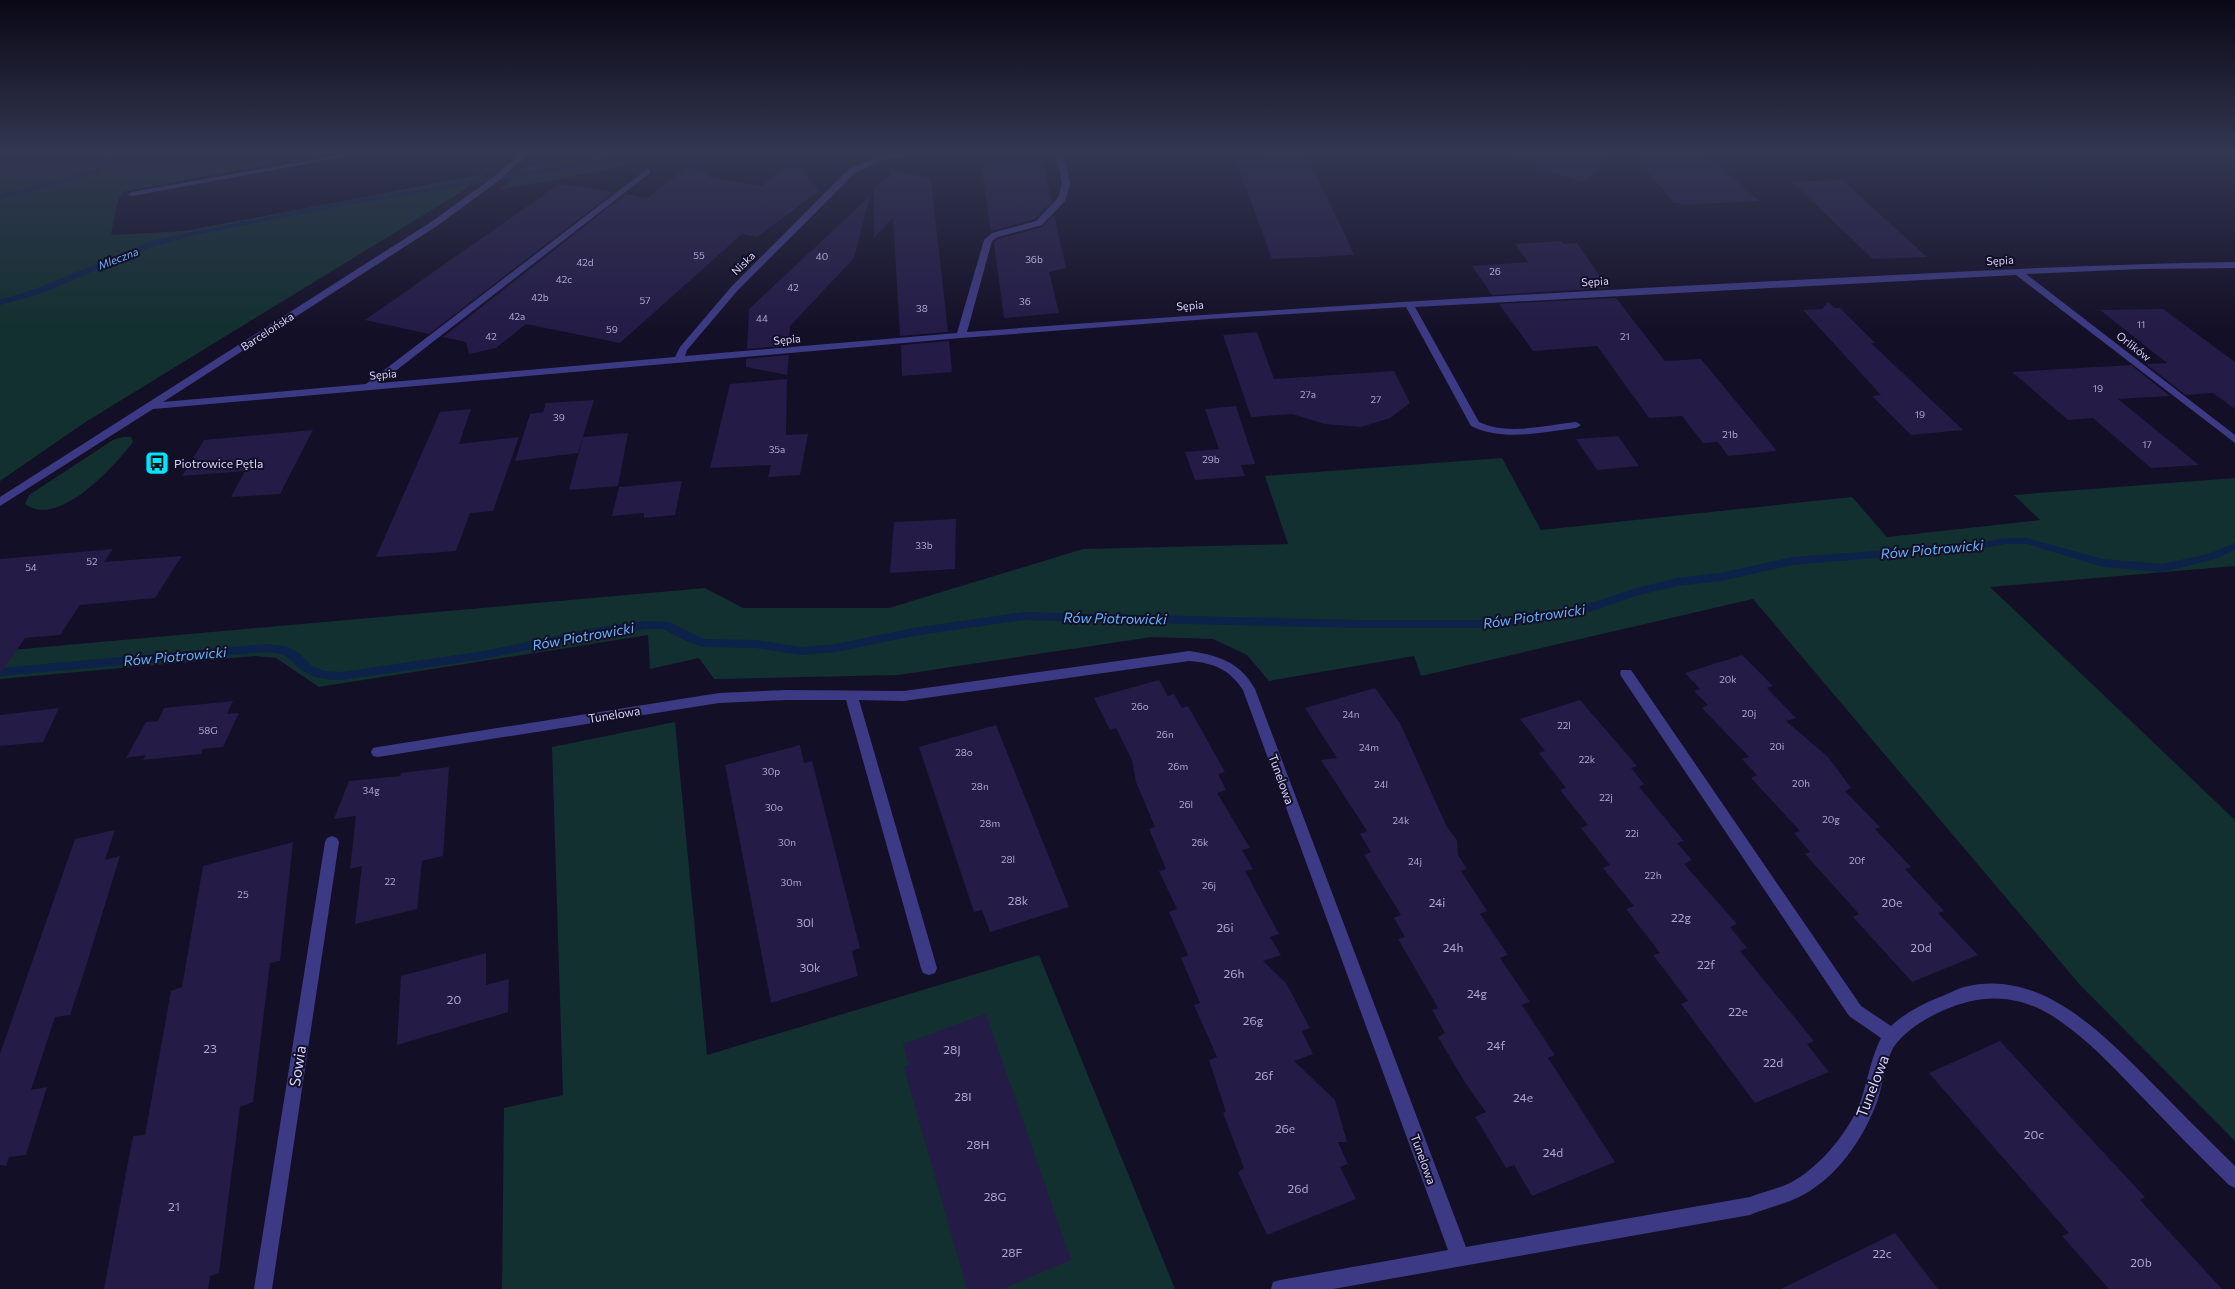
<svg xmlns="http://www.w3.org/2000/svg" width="2235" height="1289" font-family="Commissioner,sans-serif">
<rect width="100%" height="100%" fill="#130f26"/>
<!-- green -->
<path fill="#12302f" d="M 17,151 L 343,151 L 122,192 L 117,203 L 111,235 L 185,231 L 485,174 L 461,192 L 84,423 L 0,481 L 0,157 L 17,154 Z
M 610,151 L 691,151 L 565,178 L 501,189 L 525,166 L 588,157 Z
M 123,437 L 131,437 L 133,442 C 114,467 58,529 25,504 L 29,495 L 113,440 Z
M 1502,458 L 1541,530 L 1852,497 L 1887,537 L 2040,520 L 2014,495 L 2235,478 L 2235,566 L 1990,587 L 2235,820 L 2235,1141 L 2080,985 L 1753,599 L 1421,676 L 1414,656 L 1269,681 L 1247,655 L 1213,639 L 1152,637 L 898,675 L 714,679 L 699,658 L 650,669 L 648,635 L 319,687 L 276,658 L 255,656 L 0,679 L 0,651 L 705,588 L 743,608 L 889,608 L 1083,549 L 1288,544 L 1265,476 Z
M 675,722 L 707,1055 L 1039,955 L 1175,1289 L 502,1289 L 504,1108 L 563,1095 L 552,747 Z"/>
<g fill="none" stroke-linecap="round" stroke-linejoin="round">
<!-- stream -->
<path fill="#0c2248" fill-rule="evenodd" d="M 112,151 L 118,151 L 106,167 L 98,173 L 0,199 L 0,195 L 94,171 L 102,165 Z
M 615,151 L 624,151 L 573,168 L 341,206 L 196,235 L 154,246 L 42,293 L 0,305 L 0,300 L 36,289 L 148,242 L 196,231 L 341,202 L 572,164 Z
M 2005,538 L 2027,538 L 2103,559 L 2162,564 L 2208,554 L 2235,543 L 2235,550 L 2215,559 L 2162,572 L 2103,567 L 2027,544 L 2005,544 L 1974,550 L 1792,565 L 1721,581 L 1677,586 L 1639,595 L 1580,615 L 1496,628 L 1358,628 L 1024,620 L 913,636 L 836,652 L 801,655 L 756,648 L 703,647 L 688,642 L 663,629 L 645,629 L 593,636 L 484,659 L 342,680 C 329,680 314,679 303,671 C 286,658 289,653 265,652 L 0,676 L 0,668 L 265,644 L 286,646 L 299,653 L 312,666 L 324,671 L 342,672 L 484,651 L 593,628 L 645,621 L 669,622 L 704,639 L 756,640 L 801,647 L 836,644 L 913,628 L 1024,612 L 1358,620 L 1496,620 L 1579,607 L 1633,589 L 1677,578 L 1721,573 L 1792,557 L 1974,544 Z"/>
</g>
<!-- building -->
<path fill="#241b47" d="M 1505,151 L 1620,151 L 1586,180 L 1578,181 L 1504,157 Z
M 1630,151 L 1703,151 L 1759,201 L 1682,205 L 1680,203 L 1674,203 Z
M 1304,152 L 1344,232 L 1354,255 L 1272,259 L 1234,155 Z
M 1043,161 L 1052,202 L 1035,219 L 991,231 L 981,164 Z
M 793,167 L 803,169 L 819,191 L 757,237 L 742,234 L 620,343 L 526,324 L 496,348 L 469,354 L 466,342 L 443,337 L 626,194 L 648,198 L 686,168 L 706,172 L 709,177 L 762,186 L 781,170 Z
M 890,169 L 933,179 L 931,181 L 948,332 L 900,336 L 893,218 L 874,238 L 874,188 L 891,175 Z
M 1842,180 L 1927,257 L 1873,259 L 1792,182 Z
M 559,184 L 614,192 L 429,334 L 365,320 Z
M 870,196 L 854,258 L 790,326 L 789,345 L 747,349 L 749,309 Z
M 1054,215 L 1066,268 L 1049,272 L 1059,313 L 1004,318 L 994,242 L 999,239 L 1042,227 Z
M 1561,241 L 1563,244 L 1577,243 L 1608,288 L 1492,295 L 1472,266 L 1528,262 L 1515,244 Z
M 1616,298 L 1665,361 L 1701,359 L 1777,451 L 1728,456 L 1718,442 L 1703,443 L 1682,416 L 1649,418 L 1597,346 L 1533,351 L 1499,304 Z
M 1828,302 L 1835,308 L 1840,308 L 1875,343 L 1871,343 L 1963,430 L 1911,435 L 1872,396 L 1881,395 L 1803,310 L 1822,309 Z
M 2163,309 L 2235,362 L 2235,409 L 2213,393 L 2186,395 L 2146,364 L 2167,363 L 2100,310 Z
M 1257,332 L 1274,379 L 1394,371 L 1410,403 L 1390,418 L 1361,427 L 1325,424 L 1292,414 L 1251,417 L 1223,335 Z
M 949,341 L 952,372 L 902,376 L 901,345 Z
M 789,355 L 787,375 L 746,367 L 746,359 Z
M 2131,365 L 2170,396 L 2118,399 L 2199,465 L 2151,468 L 2093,418 L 2068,420 L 2012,372 Z
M 787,379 L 786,435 L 808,434 L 800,475 L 768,477 L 771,465 L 710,468 L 730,384 Z
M 594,400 L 578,453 L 515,461 L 530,414 L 543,412 L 546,403 Z
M 1236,406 L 1255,464 L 1241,465 L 1245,476 L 1195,480 L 1185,452 L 1219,449 L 1205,409 Z
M 471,409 L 459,444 L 519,437 L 493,511 L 470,513 L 456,551 L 376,557 L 440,412 Z
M 313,430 L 280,494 L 231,497 L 245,471 L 182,476 L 204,440 Z
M 628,433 L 618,486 L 569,490 L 583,437 Z
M 1618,436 L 1639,466 L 1597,470 L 1576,439 Z
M 682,481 L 675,515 L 644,518 L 644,513 L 612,516 L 619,487 Z
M 956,519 L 955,569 L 890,573 L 894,522 Z
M 113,549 L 104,562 L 182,556 L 155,598 L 80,605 L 60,635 L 25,638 L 0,674 L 0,559 Z
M 1742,655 L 1773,686 L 1767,688 L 1796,718 L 1786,721 L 1828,757 L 1851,788 L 1845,791 L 1880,827 L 1875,829 L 1911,867 L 1905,869 L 1944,911 L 1938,913 L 1978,955 L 1912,982 L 1853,917 L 1859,914 L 1805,854 L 1810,852 L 1794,833 L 1800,831 L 1751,778 L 1757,775 L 1742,759 L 1749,757 L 1702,708 L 1708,705 L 1694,691 L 1700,689 L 1685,673 Z
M 1159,680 L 1168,696 L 1174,694 L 1182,708 L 1188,706 L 1225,772 L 1218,774 L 1226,790 L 1217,793 L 1250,848 L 1242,850 L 1253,869 L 1245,871 L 1279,934 L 1270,937 L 1281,955 L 1263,961 L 1286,983 L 1310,1028 L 1302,1031 L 1313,1054 L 1294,1061 L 1335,1100 L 1347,1142 L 1338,1142 L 1348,1164 L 1340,1167 L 1356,1199 L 1267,1235 L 1238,1172 L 1244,1168 L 1223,1113 L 1226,1112 L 1209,1060 L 1217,1057 L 1194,1005 L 1200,1003 L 1181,958 L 1188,955 L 1169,912 L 1177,909 L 1159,871 L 1166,869 L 1149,829 L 1155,827 L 1136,782 L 1132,760 L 1116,728 L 1110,730 L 1094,698 Z
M 1375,688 L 1400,723 L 1447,827 L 1457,840 L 1458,855 L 1467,869 L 1461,871 L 1487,911 L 1480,914 L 1508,955 L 1500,958 L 1530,1002 L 1522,1005 L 1555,1055 L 1548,1058 L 1615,1162 L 1532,1196 L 1514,1165 L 1506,1168 L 1491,1143 L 1475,1117 L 1486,1112 L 1466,1084 L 1438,1037 L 1445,1033 L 1432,1010 L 1438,1008 L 1398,939 L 1405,937 L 1394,918 L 1401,915 L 1364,855 L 1371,852 L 1360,834 L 1367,831 L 1321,760 L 1337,758 L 1305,708 Z
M 1580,700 L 1637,766 L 1631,768 L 1644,784 L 1639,787 L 1684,841 L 1677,843 L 1692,860 L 1684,864 L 1737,924 L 1730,927 L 1747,948 L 1740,951 L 1814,1041 L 1807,1044 L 1829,1072 L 1755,1103 L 1681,1004 L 1688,1001 L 1653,955 L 1660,953 L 1626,909 L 1634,906 L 1603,868 L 1610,865 L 1581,828 L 1588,825 L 1560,790 L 1566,788 L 1539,753 L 1545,751 L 1520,719 Z
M 233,701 L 227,714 L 239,713 L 223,747 L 203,749 L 201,754 L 143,760 L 146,755 L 126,758 L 146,722 L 158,721 L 164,708 Z
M 59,708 L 43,742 L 0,746 L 0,715 Z
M 996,725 L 1069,907 L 990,932 L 982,910 L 974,912 L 919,747 Z
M 800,745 L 804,763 L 812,761 L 860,948 L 852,951 L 858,976 L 771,1003 L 725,765 Z
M 449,767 L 443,856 L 422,861 L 417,909 L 355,924 L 362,866 L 350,869 L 356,816 L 334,819 L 349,781 L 400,776 L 401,773 Z
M 115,830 L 105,860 L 120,856 L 87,963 L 70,1015 L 55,1017 L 31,1090 L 47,1087 L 26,1155 L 9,1157 L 6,1166 L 0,1165 L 0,1054 L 75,839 Z
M 293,842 L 280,961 L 270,963 L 253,1102 L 240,1107 L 219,1273 L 210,1276 L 208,1289 L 104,1289 L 133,1136 L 145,1135 L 171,991 L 182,987 L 203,866 Z
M 486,953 L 486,985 L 509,979 L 508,1012 L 397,1045 L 401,976 Z
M 986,1014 L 1071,1260 L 1002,1289 L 967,1289 L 910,1089 L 904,1066 L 909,1065 L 903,1044 Z
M 2000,1041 L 2145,1197 L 2140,1200 L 2222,1289 L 2109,1289 L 2062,1236 L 2069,1233 L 1929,1073 Z
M 1895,1233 L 1938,1289 L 1781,1289 Z"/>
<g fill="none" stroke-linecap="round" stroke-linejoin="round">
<!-- street -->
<path fill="#3d3a85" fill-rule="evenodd" d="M 361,151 L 377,151 L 132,196 L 128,194 L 132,192 Z
M 524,151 L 532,151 L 497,182 L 437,226 L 163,402 L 366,384 L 647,169 L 650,169 L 650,173 L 380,383 L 675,357 L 680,347 L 732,286 L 849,169 C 891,150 924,149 969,151 L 965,153 L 903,156 L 878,162 L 855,173 L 738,290 L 687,350 L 685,356 L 957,333 L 984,240 L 992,233 L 1036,221 L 1058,198 L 1062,184 L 1056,151 L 1064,151 L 1070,184 L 1065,201 L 1042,225 L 998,237 L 992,241 L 967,332 C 1243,311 1518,294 1795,280 C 1942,273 2088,264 2235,262 L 2235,268 L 2141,269 L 2026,274 L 2235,435 L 2235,443 L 2016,275 L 1415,307 L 1479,422 C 1508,436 1545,425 1576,422 L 1581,425 L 1576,428 C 1542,432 1504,442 1471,426 L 1406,307 L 1209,319 L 961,338 L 153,409 L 0,506 L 0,497 L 431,222 L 491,179 Z
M 1189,651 C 1218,655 1240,662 1255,689 L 1466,1247 L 1750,1197 C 1763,1192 1777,1189 1790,1183 C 1820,1167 1849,1132 1861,1100 C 1868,1079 1871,1058 1881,1038 L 1849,1016 L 1621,676 L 1620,673 L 1621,670 L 1631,670 L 1861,1006 L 1891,1026 C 1905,1013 1922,1004 1940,997 C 1948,994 1956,989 1964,987 C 2038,968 2099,1030 2146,1077 C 2176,1107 2205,1137 2235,1166 L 2235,1188 L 2229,1185 C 2200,1157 2172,1128 2144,1099 C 2113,1067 2065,1013 2021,1002 C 1992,995 1971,999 1944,1010 C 1926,1018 1904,1031 1893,1048 C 1884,1065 1883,1085 1877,1102 C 1863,1139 1838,1176 1803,1195 C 1786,1204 1767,1208 1750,1215 L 1333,1289 L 1271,1289 L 1273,1282 L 1280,1280 L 1448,1250 L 1243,690 C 1229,669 1214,663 1189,661 L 904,701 L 859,700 L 937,968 L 935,973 L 929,975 L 923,973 L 921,968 L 846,700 L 786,700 L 719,703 L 378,757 L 373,756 L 371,752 L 373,748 L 378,747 L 719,693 L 786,690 L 904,691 Z
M 332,836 L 337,838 L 339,842 L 272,1289 L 254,1289 L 325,842 L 327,838 Z"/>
</g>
<!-- sky -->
<linearGradient id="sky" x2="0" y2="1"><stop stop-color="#0a0815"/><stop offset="0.46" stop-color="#333752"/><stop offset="1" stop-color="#333752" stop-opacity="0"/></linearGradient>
<rect width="2235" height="331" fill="url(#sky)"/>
<!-- icons -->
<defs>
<g id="bus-square" transform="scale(1.25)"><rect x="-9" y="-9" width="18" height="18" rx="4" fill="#00e5ff" stroke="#130f26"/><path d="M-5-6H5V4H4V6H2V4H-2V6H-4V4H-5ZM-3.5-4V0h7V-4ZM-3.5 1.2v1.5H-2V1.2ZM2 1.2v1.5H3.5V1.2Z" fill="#111"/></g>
</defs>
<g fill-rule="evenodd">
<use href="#bus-square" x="157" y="463"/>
</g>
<g text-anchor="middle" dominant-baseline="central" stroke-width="4" stroke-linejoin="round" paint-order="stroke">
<!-- number labels -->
<g font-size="10" fill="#aca6d1">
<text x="699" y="255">55</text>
<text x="822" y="256">40</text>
<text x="1034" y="259">36b</text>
<text x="585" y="262">42d</text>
<text x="1495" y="271">26</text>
<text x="564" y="279">42c</text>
<text x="793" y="287">42</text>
<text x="540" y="297">42b</text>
<text x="645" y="300">57</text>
<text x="1025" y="301">36</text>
<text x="922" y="308">38</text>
<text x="517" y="316">42a</text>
<text x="762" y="318">44</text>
<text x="2141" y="324">11</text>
<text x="612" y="329">59</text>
<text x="491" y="336">42</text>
<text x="1625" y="336">21</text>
<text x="2098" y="388">19</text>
<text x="1308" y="394">27a</text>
<text x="1376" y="399">27</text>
<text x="1920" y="414">19</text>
<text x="559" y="417">39</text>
<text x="1730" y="434">21b</text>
<text x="2147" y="444">17</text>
<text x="777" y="449">35a</text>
<text x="1211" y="459">29b</text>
<text x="924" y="545">33b</text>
<text x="92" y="561">52</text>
<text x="31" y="567">54</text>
<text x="1728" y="679">20k</text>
<text x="1140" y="706">26o</text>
<text x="1749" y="713">20j</text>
<text x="1351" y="714">24n</text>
<text x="1564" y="725">22l</text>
<text x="208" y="730">58G</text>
<text x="1165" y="734">26n</text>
<text x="1777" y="746">20i</text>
<text x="1369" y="747">24m</text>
<text x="964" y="752">28o</text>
<text x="1587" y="759">22k</text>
<text x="1178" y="766">26m</text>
<text x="771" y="771">30p</text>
<text x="1801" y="783">20h</text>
<text x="1381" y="784">24l</text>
<text x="980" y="786">28n</text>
<text x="371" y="790">34g</text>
<text x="1606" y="797">22j</text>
<text x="1186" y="804">26l</text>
<text x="774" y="807">30o</text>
<text x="1831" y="819">20g</text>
<text x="1401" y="820">24k</text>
<text x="990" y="823">28m</text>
<text x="1632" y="833">22i</text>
<text x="787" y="842">30n</text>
<text x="1200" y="842">26k</text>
<text x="1008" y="859">28l</text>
<text x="1857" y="860">20f</text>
<text x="1415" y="861">24j</text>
<text x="1653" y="875">22h</text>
<text x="390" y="881">22</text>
<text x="791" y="882">30m</text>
<text x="1209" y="885">26j</text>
<text x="243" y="894">25</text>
</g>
<!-- far-water labels -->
<g font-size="11" font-style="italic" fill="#62b6ff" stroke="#130f26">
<text transform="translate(118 258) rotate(-21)">Mleczna</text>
</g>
<!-- far-street labels -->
<g font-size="11" fill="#d9d4ff" stroke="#130f26">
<text transform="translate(2000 260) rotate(-3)">Sępia</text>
<text transform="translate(743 263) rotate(-45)">Niska</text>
<text transform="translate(1595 281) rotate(-3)">Sępia</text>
<text transform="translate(1190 305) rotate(-4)">Sępia</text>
<text transform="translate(267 331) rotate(-33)">Barcelońska</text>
<text transform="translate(787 339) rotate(-5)">Sępia</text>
<text transform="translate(2134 346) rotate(38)">Orlików</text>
<text transform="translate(383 374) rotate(-5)">Sępia</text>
</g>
<!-- poi labels -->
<g font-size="12" fill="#d9d4ff" stroke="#130f26" text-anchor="start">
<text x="174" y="463">Piotrowice Pętla</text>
</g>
<!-- street labels -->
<g font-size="12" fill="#d9d4ff" stroke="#130f26">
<text transform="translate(614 714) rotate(-9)">Tunelowa</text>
<text transform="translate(1282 779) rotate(70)">Tunelowa</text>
<text transform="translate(1424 1159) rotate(70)">Tunelowa</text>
</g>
<!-- near-number labels -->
<g font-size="12" fill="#aca6d1">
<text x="1018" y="900">28k</text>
<text x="1437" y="902">24i</text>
<text x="1892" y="902">20e</text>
<text x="1681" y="917">22g</text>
<text x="805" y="922">30l</text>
<text x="1225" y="927">26i</text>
<text x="1453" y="947">24h</text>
<text x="1921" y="947">20d</text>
<text x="1706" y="964">22f</text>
<text x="810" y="967">30k</text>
<text x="1234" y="973">26h</text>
<text x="1477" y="993">24g</text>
<text x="454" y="999">20</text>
<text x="1738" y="1011">22e</text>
<text x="1253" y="1020">26g</text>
<text x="1496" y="1045">24f</text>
<text x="210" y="1048">23</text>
<text x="952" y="1049">28J</text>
<text x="1773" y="1062">22d</text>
<text x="1264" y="1075">26f</text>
<text x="963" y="1096">28I</text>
<text x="1523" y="1097">24e</text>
<text x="1285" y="1128">26e</text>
<text x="2034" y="1134">20c</text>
<text x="978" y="1144">28H</text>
<text x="1553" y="1152">24d</text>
<text x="1298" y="1188">26d</text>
<text x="995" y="1196">28G</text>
<text x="174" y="1206">21</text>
<text x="1012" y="1252">28F</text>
<text x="1882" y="1253">22c</text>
<text x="2141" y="1262">20b</text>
</g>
<!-- water labels -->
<g font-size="14" font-style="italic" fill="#62b6ff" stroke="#130f26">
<text transform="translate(1932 549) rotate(-5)">Rów Piotrowicki</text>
<text transform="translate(1534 616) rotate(-8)">Rów Piotrowicki</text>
<text transform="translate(1115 618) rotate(1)">Rów Piotrowicki</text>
<text transform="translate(583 636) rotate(-10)">Rów Piotrowicki</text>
<text transform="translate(175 656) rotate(-5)">Rów Piotrowicki</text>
</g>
<!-- near-street labels -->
<g font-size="15" fill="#d9d4ff" stroke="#130f26">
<text transform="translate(297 1066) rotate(-81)">Sowia</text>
<text transform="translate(1872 1086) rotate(-69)">Tunelowa</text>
</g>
</g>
</svg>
